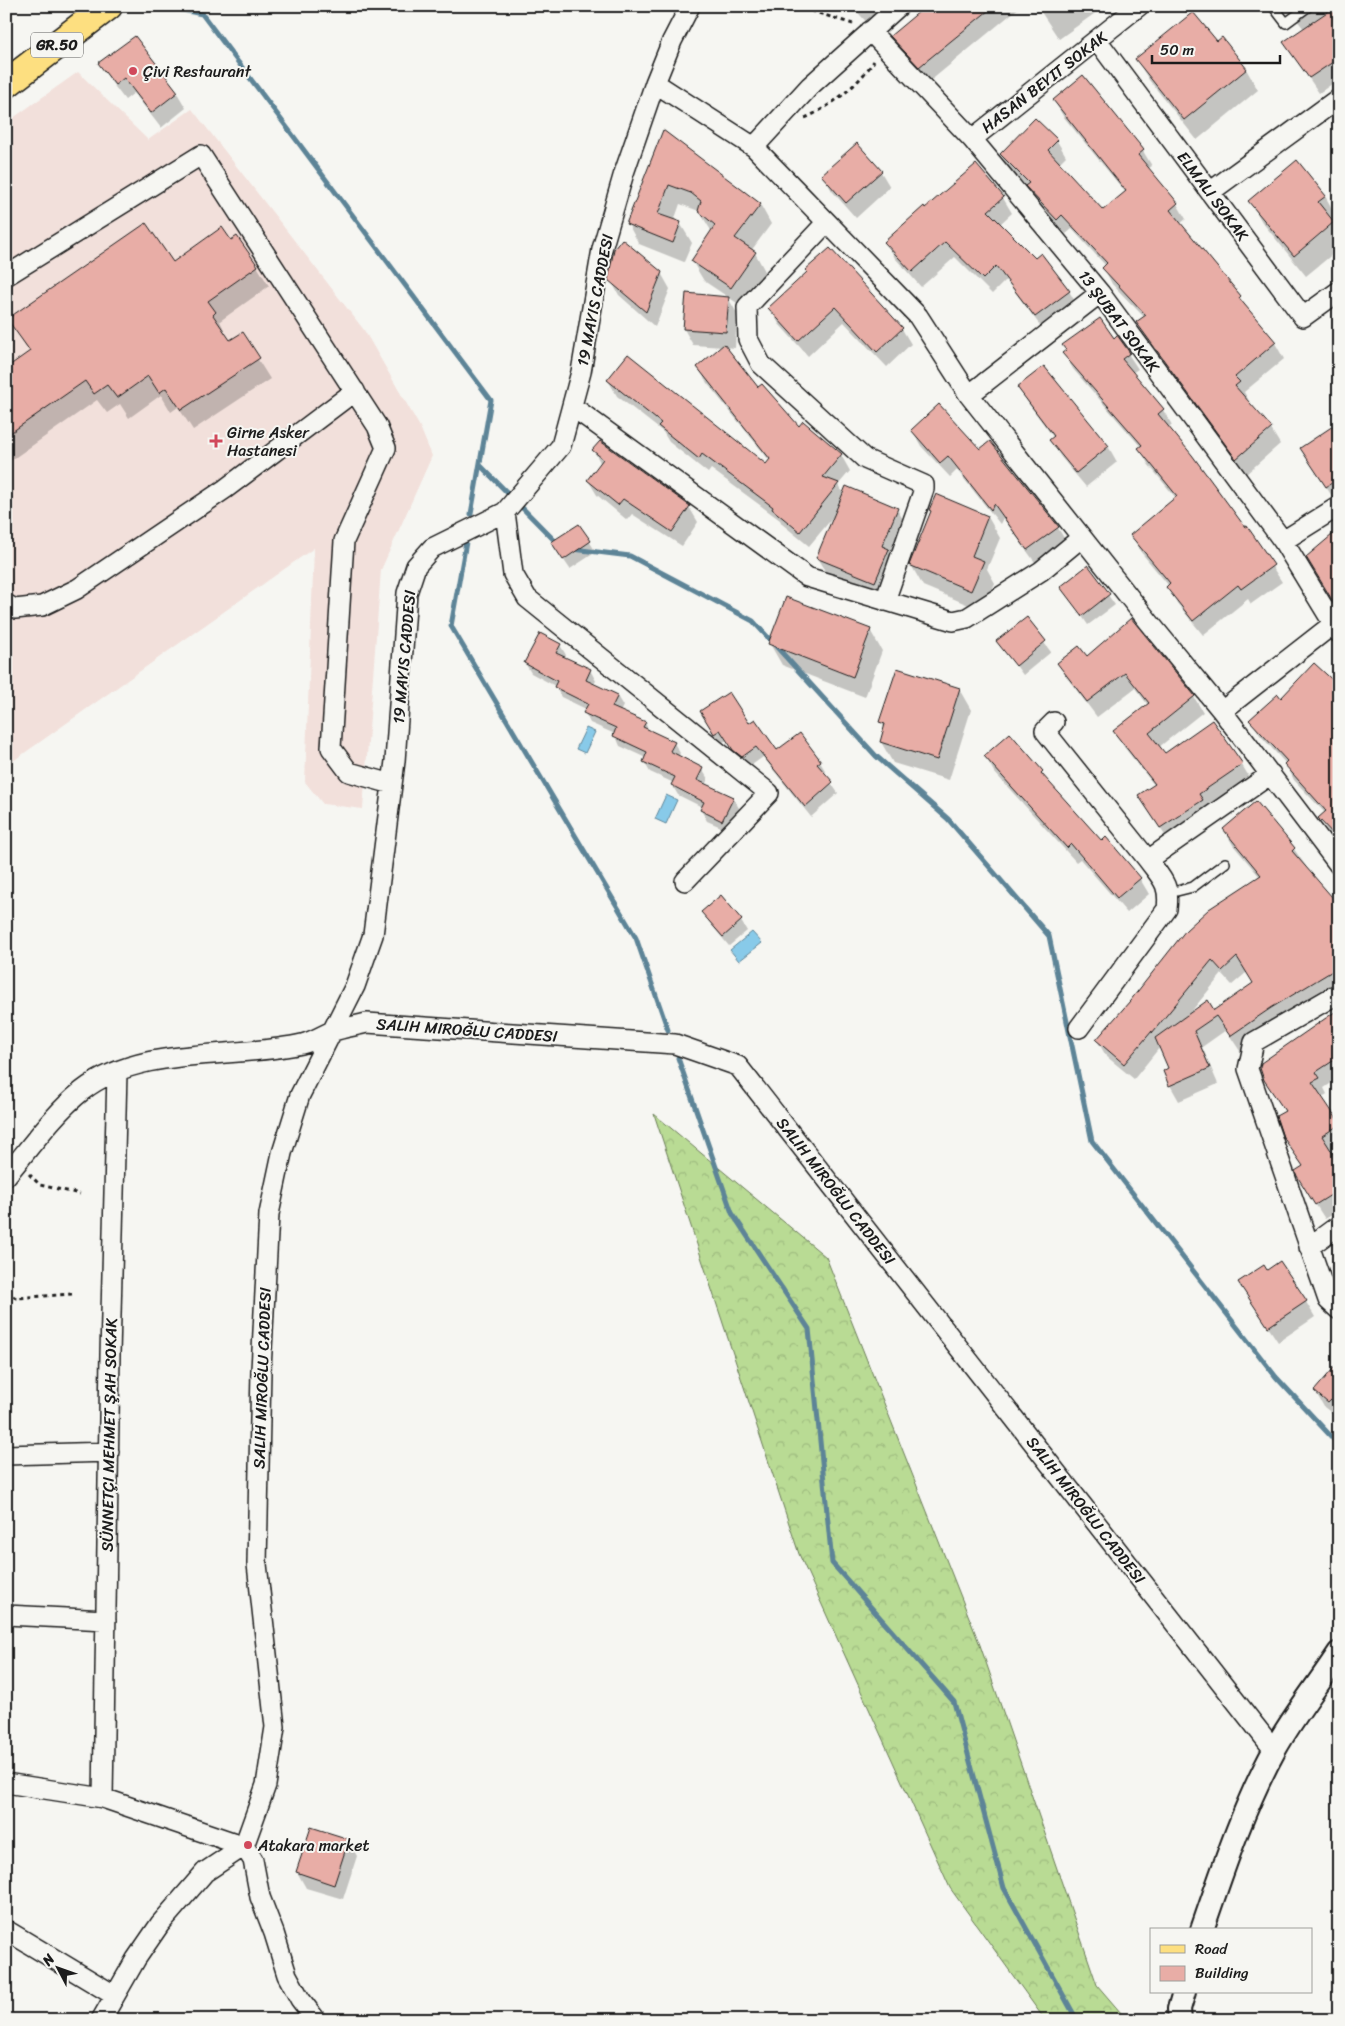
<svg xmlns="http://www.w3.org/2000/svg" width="1345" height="2026" font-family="Sriracha,sans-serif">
<defs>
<pattern id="forest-crowns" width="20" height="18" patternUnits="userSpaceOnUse" patternTransform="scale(1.25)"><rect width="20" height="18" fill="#b9db94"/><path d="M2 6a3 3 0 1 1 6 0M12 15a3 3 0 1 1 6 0" fill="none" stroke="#9ebb7f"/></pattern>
</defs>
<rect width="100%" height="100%" fill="#f6f6f2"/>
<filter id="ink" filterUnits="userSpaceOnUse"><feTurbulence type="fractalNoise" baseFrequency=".02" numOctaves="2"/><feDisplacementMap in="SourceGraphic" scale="10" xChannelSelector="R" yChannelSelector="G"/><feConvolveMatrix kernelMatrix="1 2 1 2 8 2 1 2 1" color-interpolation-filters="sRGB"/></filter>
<g filter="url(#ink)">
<!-- built -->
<path fill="#f2e0db" d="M 78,72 L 148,140 L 192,109 L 364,330 L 420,427 L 432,456 L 381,570 L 363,809 L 323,804 L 305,782 L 314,548 L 6,766 L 6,123 Z"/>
<!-- forest -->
<path fill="url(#forest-crowns)" stroke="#6a7c58" d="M 654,1114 L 826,1257 L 980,1645 L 1097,1985 L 1127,2020 L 1045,2020 L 950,1888 L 799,1554 Z"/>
<!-- water -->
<path fill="#88cae9" stroke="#5d8497" d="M 586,728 L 595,732 L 585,753 L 576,749 Z
M 666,795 L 677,800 L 666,824 L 655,819 Z
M 752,932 L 762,943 L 739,961 L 730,950 Z"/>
<!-- shadow -->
<path fill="#0003" fill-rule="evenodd" d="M 852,6 L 890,6 L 870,26 Z
M 928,6 L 1021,6 L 929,82 L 900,51 L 892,36 Z
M 1037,6 L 1105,6 L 1059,39 Z
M 1286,6 L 1332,6 L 1334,9 L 1339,6 L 1339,79 L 1319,93 L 1285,43 L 1304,29 Z
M 134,38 L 177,93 L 186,108 L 161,128 L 134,93 L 125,100 L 109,79 L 100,64 Z
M 1217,43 L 1246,69 L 1258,90 L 1197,140 L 1149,80 L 1136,59 Z
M 1054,100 L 1143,151 L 1152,166 L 1148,169 L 1177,204 L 1186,219 L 1180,224 L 1240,297 L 1248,311 L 1275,343 L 1284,359 L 1244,392 L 1248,399 L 1246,400 L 1271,429 L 1280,444 L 1246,474 L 1146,338 L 1137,323 L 1145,318 L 1112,284 L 1104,268 L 1106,266 L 1072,229 L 1066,234 L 1036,201 L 1028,188 L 1010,170 L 1001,155 L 1057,141 L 1066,156 L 1058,164 L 1103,212 L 1126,193 L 1063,116 Z
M 663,132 L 760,204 L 771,224 L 751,251 L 755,253 L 766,273 L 743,307 L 704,281 L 692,261 L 712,232 L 699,211 L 680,204 L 674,221 L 680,223 L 692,243 L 684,262 L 639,244 L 628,224 Z
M 857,145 L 881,172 L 890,187 L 856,218 L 832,191 L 823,175 Z
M 1325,196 L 1337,217 L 1332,221 L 1339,232 L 1339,249 L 1306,276 L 1262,222 L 1250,201 Z
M 1003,198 L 1012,213 L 1000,224 L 1069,291 L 1078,307 L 1045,332 L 1006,280 L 992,294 L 955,257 L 921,287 L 895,258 L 886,242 L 925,210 Z
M 145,224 L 173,263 L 231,242 L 257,266 L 269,286 L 220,321 L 230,342 L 242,334 L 270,379 L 193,430 L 178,407 L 171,412 L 161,395 L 129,418 L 120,404 L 107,413 L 97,400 L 6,464 L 6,369 L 30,353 L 9,319 Z
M 661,273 L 670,289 L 655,327 L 619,295 L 610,279 Z
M 808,273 L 902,329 L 911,344 L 887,367 L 844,322 L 808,356 L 779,324 L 770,308 Z
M 687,295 L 728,298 L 737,313 L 735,348 L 725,347 L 758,389 L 799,428 L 803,423 L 841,455 L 850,471 L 838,485 L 844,495 L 897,509 L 909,530 L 887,603 L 830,579 L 817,558 L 835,515 L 809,546 L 782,524 L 780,520 L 711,469 L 708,473 L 669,442 L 663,432 L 617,396 L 608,380 L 766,465 L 770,461 L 707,383 L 698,367 L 723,347 L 693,345 L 684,329 Z
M 1117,337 L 1138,369 L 1132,373 L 1163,410 L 1172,425 L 1169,428 L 1245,529 L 1247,528 L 1282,582 L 1251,604 L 1248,599 L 1203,635 L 1177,603 L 1168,587 L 1169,586 L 1140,551 L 1132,535 L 1176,498 L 1148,464 L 1140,448 L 1141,447 L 1073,369 L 1064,353 Z
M 1019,387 L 1108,446 L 1117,462 L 1086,487 L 1060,456 L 1051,440 L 1054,438 L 1028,403 Z
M 1339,426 L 1339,499 L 1335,501 L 1302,449 Z
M 912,430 L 980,451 L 1058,528 L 1067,543 L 1037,565 L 1003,518 L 1000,524 L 957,470 L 950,477 L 921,446 Z
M 594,451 L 689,507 L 698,522 L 682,546 L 632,514 L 627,520 L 597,495 L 588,480 L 601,464 Z
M 931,510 L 988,517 L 1000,538 L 987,569 L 995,583 L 983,611 L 923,586 L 911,565 L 932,513 Z
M 579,525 L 596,552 L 570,569 L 559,553 Z
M 1088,567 L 1115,605 L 1088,625 L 1062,587 Z
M 1026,619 L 1051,652 L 1023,675 L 998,641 Z
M 870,630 L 882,651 L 865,697 L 782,665 L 770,644 Z
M 560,645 L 566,655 L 564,658 L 590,670 L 596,681 L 593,685 L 617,696 L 623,706 L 620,712 L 645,723 L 650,732 L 674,743 L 680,753 L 678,757 L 702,769 L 708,779 L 705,785 L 733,798 L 739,808 L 728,830 L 707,821 L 701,810 L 702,807 L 678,795 L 672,785 L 674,783 L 650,772 L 644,762 L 646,758 L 620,746 L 615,734 L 590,723 L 585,713 L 586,709 L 561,697 L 555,686 L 531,673 L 525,663 Z
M 1087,658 L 1194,697 L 1203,712 L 1159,747 L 1165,755 L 1242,765 L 1251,780 L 1170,843 L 1149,811 L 1155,786 L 1124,747 L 1115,732 L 1148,705 L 1135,688 L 1097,717 L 1068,679 L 1059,663 Z
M 1339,688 L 1339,844 L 1329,834 L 1320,818 L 1325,813 L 1294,780 L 1286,764 L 1260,735 L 1251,720 L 1281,700 Z
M 959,689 L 971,710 L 949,780 L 893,763 L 881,742 L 885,729 L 881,722 Z
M 707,722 L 749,725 L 777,752 L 799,735 L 820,762 L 826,772 L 824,773 L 838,793 L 811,817 L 763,757 L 749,767 L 741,760 L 727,740 L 721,743 Z
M 1010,735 L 1042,772 L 1048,783 L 1102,842 L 1140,879 L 1149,894 L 1127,913 L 1080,859 L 1076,862 L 994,772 L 985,756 Z
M 1256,803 L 1294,849 L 1339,914 L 1339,987 L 1280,1023 L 1240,1051 L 1226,1030 L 1202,1047 L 1218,1084 L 1179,1101 L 1170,1085 L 1169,1069 L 1160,1047 L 1134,1079 L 1106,1056 L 1097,1040 L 1260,877 L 1233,845 L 1224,830 ZM 1247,972 L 1254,984 L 1214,1011 L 1190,1013 L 1222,974 L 1232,985 Z
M 703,912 L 741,921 L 747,931 L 729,946 L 709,922 Z
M 1339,1013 L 1339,1078 L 1324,1088 L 1327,1094 L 1321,1098 L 1333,1115 L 1339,1109 L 1339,1147 L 1331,1152 L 1339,1165 L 1339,1211 L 1325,1219 L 1307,1191 L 1304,1167 L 1294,1152 L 1285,1112 L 1265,1080 Z
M 1239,1283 L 1306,1302 L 1315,1317 L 1278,1342 Z
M 1339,1364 L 1339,1417 L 1338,1418 L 1324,1407 L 1315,1391 Z
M 348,1840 L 357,1856 L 343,1899 L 306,1888 L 297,1872 Z"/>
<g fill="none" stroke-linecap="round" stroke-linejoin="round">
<!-- stream -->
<path stroke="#5d8497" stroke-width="5" d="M 163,6 L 202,14 L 491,400 L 471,514
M 480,465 L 559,545
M 466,542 L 451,626 L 636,938 L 668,1030
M 573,549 L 630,556 L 753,621 L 876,756 L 948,819 L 1049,936 L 1092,1141 L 1276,1377 L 1339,1445
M 678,1058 L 732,1213 L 809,1329 L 832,1563 L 954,1702 L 1004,1888 L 1077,2020"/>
</g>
<!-- building -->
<path fill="#e8ada6" stroke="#1c1c1c" d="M 926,6 L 994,6 L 919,67 L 890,36 Z
M 1336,6 L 1339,6 L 1339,58 L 1309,78 L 1283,42 Z
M 1193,12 L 1217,41 L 1222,37 L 1247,69 L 1184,120 L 1135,59 Z
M 135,36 L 178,92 L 151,113 L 124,78 L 115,85 L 98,63 Z
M 1083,75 L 1144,150 L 1138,155 L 1178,203 L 1170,210 L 1241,296 L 1239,298 L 1276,342 L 1235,377 L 1240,382 L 1235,386 L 1272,428 L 1236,459 L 1136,322 L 1146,315 L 1102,268 L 1107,263 L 1062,215 L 1057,220 L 1025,186 L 1029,183 L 1000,154 L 1035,118 L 1058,140 L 1048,150 L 1103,210 L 1126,191 L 1053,100 Z
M 663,130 L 761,204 L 735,238 L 756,252 L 731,288 L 691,261 L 715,225 L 698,211 L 701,201 L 691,193 L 669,185 L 658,214 L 681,222 L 673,243 L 626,224 Z
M 857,143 L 882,171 L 846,203 L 821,175 Z
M 1297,160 L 1326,196 L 1318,202 L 1334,222 L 1294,256 L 1248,201 Z
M 976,164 L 1004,197 L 988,211 L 1035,258 L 1041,253 L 1070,291 L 1035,317 L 996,266 L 983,279 L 945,242 L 912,272 L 884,242 L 924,206 L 925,208 Z
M 146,223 L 173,262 L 222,227 L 231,240 L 237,236 L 258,266 L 208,301 L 216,312 L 213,315 L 230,340 L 243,332 L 260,358 L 181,410 L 166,388 L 159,393 L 148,376 L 117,398 L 107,385 L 94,394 L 85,381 L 6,436 L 6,368 L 30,351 L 7,319 Z
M 622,239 L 662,272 L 646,312 L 608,280 L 614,249 Z
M 830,248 L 903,328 L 877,352 L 835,307 L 798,341 L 768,308 L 807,272 L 805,270 Z
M 686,293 L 729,297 L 726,332 L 683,329 Z
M 1100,318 L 1114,338 L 1117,335 L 1130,353 L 1122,359 L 1164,409 L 1158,414 L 1192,455 L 1245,527 L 1247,526 L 1274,565 L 1241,589 L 1238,585 L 1193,621 L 1166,587 L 1170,583 L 1130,535 L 1177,496 L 1138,448 L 1142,445 L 1062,353 L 1066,350 L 1062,345 Z
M 724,344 L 758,387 L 762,384 L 799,426 L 803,421 L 842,454 L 823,477 L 839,483 L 800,532 L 772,509 L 773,507 L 702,454 L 699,459 L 658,426 L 661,423 L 607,380 L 628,354 L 766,464 L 770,459 L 697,367 Z
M 1044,366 L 1109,446 L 1076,473 L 1049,440 L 1054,436 L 1017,387 Z
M 939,404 L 980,449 L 990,441 L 1059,527 L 1027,550 L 994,504 L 991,510 L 948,456 L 940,463 L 911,430 Z
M 1339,422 L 1339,478 L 1326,487 L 1300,448 Z
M 600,441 L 690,506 L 672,532 L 623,499 L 618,505 L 587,480 L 603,459 L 592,450 Z
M 846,486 L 898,508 L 882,546 L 889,549 L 875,582 L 816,558 Z
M 936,494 L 988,516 L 972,556 L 984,561 L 971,591 L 909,565 L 931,511 L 929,510 Z
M 579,524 L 591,541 L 563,560 L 551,542 Z
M 1339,529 L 1339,611 L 1306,557 Z
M 1088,565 L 1110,594 L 1082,616 L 1060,587 Z
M 786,597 L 871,629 L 853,677 L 768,644 Z
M 1027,617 L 1046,641 L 1016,666 L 996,641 Z
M 1131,618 L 1195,696 L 1149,733 L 1165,753 L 1212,720 L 1243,764 L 1199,794 L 1203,800 L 1160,828 L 1138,795 L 1155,784 L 1113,731 L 1149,703 L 1125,673 L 1087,702 L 1057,663 L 1079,646 L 1087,656 Z
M 540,633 L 561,644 L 556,653 L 591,669 L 586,680 L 618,695 L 612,707 L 646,722 L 643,727 L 675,742 L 670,751 L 703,768 L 697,780 L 734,797 L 722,821 L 700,810 L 704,802 L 671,785 L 675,777 L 643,762 L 647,752 L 613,736 L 616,728 L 583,713 L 588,704 L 554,687 L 557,681 L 524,663 Z
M 1314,663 L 1339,686 L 1339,840 L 1318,818 L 1326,811 L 1284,764 L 1287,761 L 1249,720 L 1278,694 L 1281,698 Z
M 897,668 L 960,688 L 937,760 L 880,742 L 885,724 L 879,722 Z
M 729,692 L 749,723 L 755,719 L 777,750 L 800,733 L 821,761 L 817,764 L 833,782 L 805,807 L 756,747 L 742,757 L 733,750 L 720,730 L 714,734 L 700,711 Z
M 1010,733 L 1043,771 L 1041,773 L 1102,841 L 1106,837 L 1141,878 L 1117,898 L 1071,844 L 1067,848 L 984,756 Z
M 1256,801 L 1295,848 L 1292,851 L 1339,905 L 1339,967 L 1271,1008 L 1230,1036 L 1216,1016 L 1194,1031 L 1210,1068 L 1169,1086 L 1163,1071 L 1168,1068 L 1155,1038 L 1208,1000 L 1214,1010 L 1253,983 L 1237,957 L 1222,971 L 1212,960 L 1152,1033 L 1152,1031 L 1124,1064 L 1096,1040 L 1130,1001 L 1186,930 L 1209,909 L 1261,875 L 1223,829 Z
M 721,895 L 742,920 L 723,937 L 701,912 Z
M 1339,1009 L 1339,1057 L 1316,1072 L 1320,1078 L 1312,1082 L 1339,1122 L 1339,1125 L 1322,1136 L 1339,1163 L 1339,1190 L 1315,1205 L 1297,1176 L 1295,1171 L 1303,1166 L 1283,1137 L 1276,1116 L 1285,1111 L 1264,1080 L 1260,1068 L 1261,1063 Z
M 1280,1261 L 1307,1301 L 1268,1327 L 1238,1282 L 1264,1265 L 1267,1270 Z
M 1339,1362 L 1339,1407 L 1331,1400 L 1328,1403 L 1314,1391 Z
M 311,1827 L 349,1839 L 334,1885 L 296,1872 Z"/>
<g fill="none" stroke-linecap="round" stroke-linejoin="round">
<!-- service casing -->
<g stroke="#1c1c1c" stroke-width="12">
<path id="service" d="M 1273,6 L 1286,23 L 1309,6
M 1169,893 L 1193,887 L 1225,863"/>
</g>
<!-- minor casing -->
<g stroke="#1c1c1c" stroke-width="22">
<path id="minor" d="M 870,31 L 972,139 L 1100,293 L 1283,541 L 1339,633
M 1097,40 L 1303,317 L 1339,291
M 655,83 L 754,147 L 918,316 L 969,395 L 1149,622 L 1222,711 L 1339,865
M 972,139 L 1139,6
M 754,147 L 810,86 L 899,6
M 1210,192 L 1339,98
M 826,223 L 747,307 L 748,339 L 761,364 L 865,459 L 924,485 L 924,489 L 885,601
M 6,276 L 201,155 L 377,426 L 386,448 L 344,541 L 331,748 L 349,772 L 392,784
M 969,395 L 1100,293
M 573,407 L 807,577 L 953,621 L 967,618 L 1041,571 L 1081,538
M 505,512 L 513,574 L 527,598 L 769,793 L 685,881
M 1283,541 L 1339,506
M 6,604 L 15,609 L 42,606 L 77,589 L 225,489 L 355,391
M 1222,711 L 1332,625
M 1054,722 L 1045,731 L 1148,860 L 1271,774
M 1339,993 L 1254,1042 L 1248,1069 L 1328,1300 L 1339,1310
M 1079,1028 L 1167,909 C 1170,884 1162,879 1148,860
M 6,1176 C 29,1149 54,1113 82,1091 C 142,1044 231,1060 302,1044 C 312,1042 321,1036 330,1032 C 342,1028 355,1026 367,1023 L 675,1044 L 738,1066 L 1274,1750
M 1309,1247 L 1339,1225
M 6,1455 L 109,1452
M 6,1615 L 106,1620
M 6,1783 L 103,1798 L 244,1846 L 253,1860 L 260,1897 L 274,1933 L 287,1975 L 300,1999 L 316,2020
M 103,1798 L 110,1355 L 117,1072
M 6,1930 L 114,1995
M 101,2020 L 136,1959 L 160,1924 L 205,1872 L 244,1846 L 266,1785 L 275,1727 L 257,1564 L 261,1370 L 269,1214 L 282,1153 L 300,1095 L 355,986 L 373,935 L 395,761 L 407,593 L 416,566 L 432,548 L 505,512 L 561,446 L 581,372 L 602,249 L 624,173 L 655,83 L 672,41 L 690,6"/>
</g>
<!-- tertiary casing -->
<g stroke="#1c1c1c" stroke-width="26">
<path id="tertiary" d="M 1202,1930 C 1223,1869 1244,1805 1275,1749 C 1294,1715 1318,1685 1339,1653
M 1180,2020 L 1179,2009 L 1184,1992"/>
</g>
<!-- primary casing -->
<g stroke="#1c1c1c" stroke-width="31">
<path id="primary" d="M 6,84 L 108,6"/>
</g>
<!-- path -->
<path stroke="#1c1c1c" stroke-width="3" stroke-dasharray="4 4" stroke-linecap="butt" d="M 796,6 L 853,24
M 805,118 C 832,106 858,85 874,61
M 29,1174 L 40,1185 L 80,1194
M 6,1292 L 16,1298 L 72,1294"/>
<!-- service -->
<use href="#service" stroke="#f6f6f2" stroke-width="9"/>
<!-- minor -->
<use href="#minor" stroke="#f6f6f2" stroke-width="19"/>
<!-- tertiary -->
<use href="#tertiary" stroke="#f6f6f2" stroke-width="22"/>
<!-- primary -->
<use href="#primary" stroke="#fddf80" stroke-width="28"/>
</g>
</g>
<!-- markers -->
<g fill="#d1495b" stroke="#f6f6f2" stroke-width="2">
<circle cx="133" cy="71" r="5"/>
<path d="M213.5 433.5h5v5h5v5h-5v5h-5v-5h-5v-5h5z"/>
<circle cx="248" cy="1845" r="5"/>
</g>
<g text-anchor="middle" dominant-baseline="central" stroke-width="4" stroke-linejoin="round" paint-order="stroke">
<!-- shield labels -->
<rect fill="#f6f6f2" stroke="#5d5d5c" stroke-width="1" x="31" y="32.5" width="52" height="25" rx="4"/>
<g font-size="15" font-weight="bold" fill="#1c1c1c">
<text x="57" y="45">GR.50</text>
</g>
<!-- poi labels -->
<g font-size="16" fill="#1c1c1c" stroke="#f6f6f2" text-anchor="start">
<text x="143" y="71">Çivi Restaurant</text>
<text x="227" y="432">Girne Asker<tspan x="227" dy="18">Hastanesi</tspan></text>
<text x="258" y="1845">Atakara market</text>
</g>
<!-- street labels -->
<g font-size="16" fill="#1c1c1c" stroke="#f6f6f2">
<text transform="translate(1044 82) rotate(-38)">HASAN BEYIT SOKAK</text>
<text transform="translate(1213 196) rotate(53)">ELMALI SOKAK</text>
<text transform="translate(595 300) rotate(-79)">19 MAYIS CADDESI</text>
<text transform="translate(1119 321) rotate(53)">13 ŞUBAT SOKAK</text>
<text transform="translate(404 657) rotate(-85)">19 MAYIS CADDESI</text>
<text transform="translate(467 1030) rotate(4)">SALIH MIROĞLU CADDESI</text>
<text transform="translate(836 1191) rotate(52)">SALIH MIROĞLU CADDESI</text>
<text transform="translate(262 1378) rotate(-88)">SALIH MIROĞLU CADDESI</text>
<text transform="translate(109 1435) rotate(-89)">SÜNNETÇI MEHMET ŞAH SOKAK</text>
<text transform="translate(1086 1510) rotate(52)">SALIH MIROĞLU CADDESI</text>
</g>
</g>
<!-- margin -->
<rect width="1345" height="2026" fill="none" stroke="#f6f6f2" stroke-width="25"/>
<rect x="12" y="12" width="1320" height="2001" fill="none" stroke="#1c1c1c" stroke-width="2" filter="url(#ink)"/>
<!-- legend -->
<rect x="1150" y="1928" width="162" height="65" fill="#f6f6f2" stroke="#9f9f9c"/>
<rect x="1160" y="1945" width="25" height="8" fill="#fddf80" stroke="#9f9f9c"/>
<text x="1195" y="1954" font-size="15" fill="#1c1c1c">Road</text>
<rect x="1160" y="1966" width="25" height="15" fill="#e8ada6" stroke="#9f9f9c"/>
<text x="1195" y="1978" font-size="15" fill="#1c1c1c">Building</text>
<!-- north arrow -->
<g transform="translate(58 1968) rotate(311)" stroke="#f6f6f2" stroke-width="4" paint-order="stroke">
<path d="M0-4L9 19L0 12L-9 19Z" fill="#1c1c1c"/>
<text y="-8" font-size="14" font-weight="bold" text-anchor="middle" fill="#1c1c1c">N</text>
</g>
<!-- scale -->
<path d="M1152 55v8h128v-8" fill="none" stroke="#1c1c1c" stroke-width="2.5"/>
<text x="1160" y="55" font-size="15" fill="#1c1c1c" stroke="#f6f6f2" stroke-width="4" paint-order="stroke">50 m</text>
</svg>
